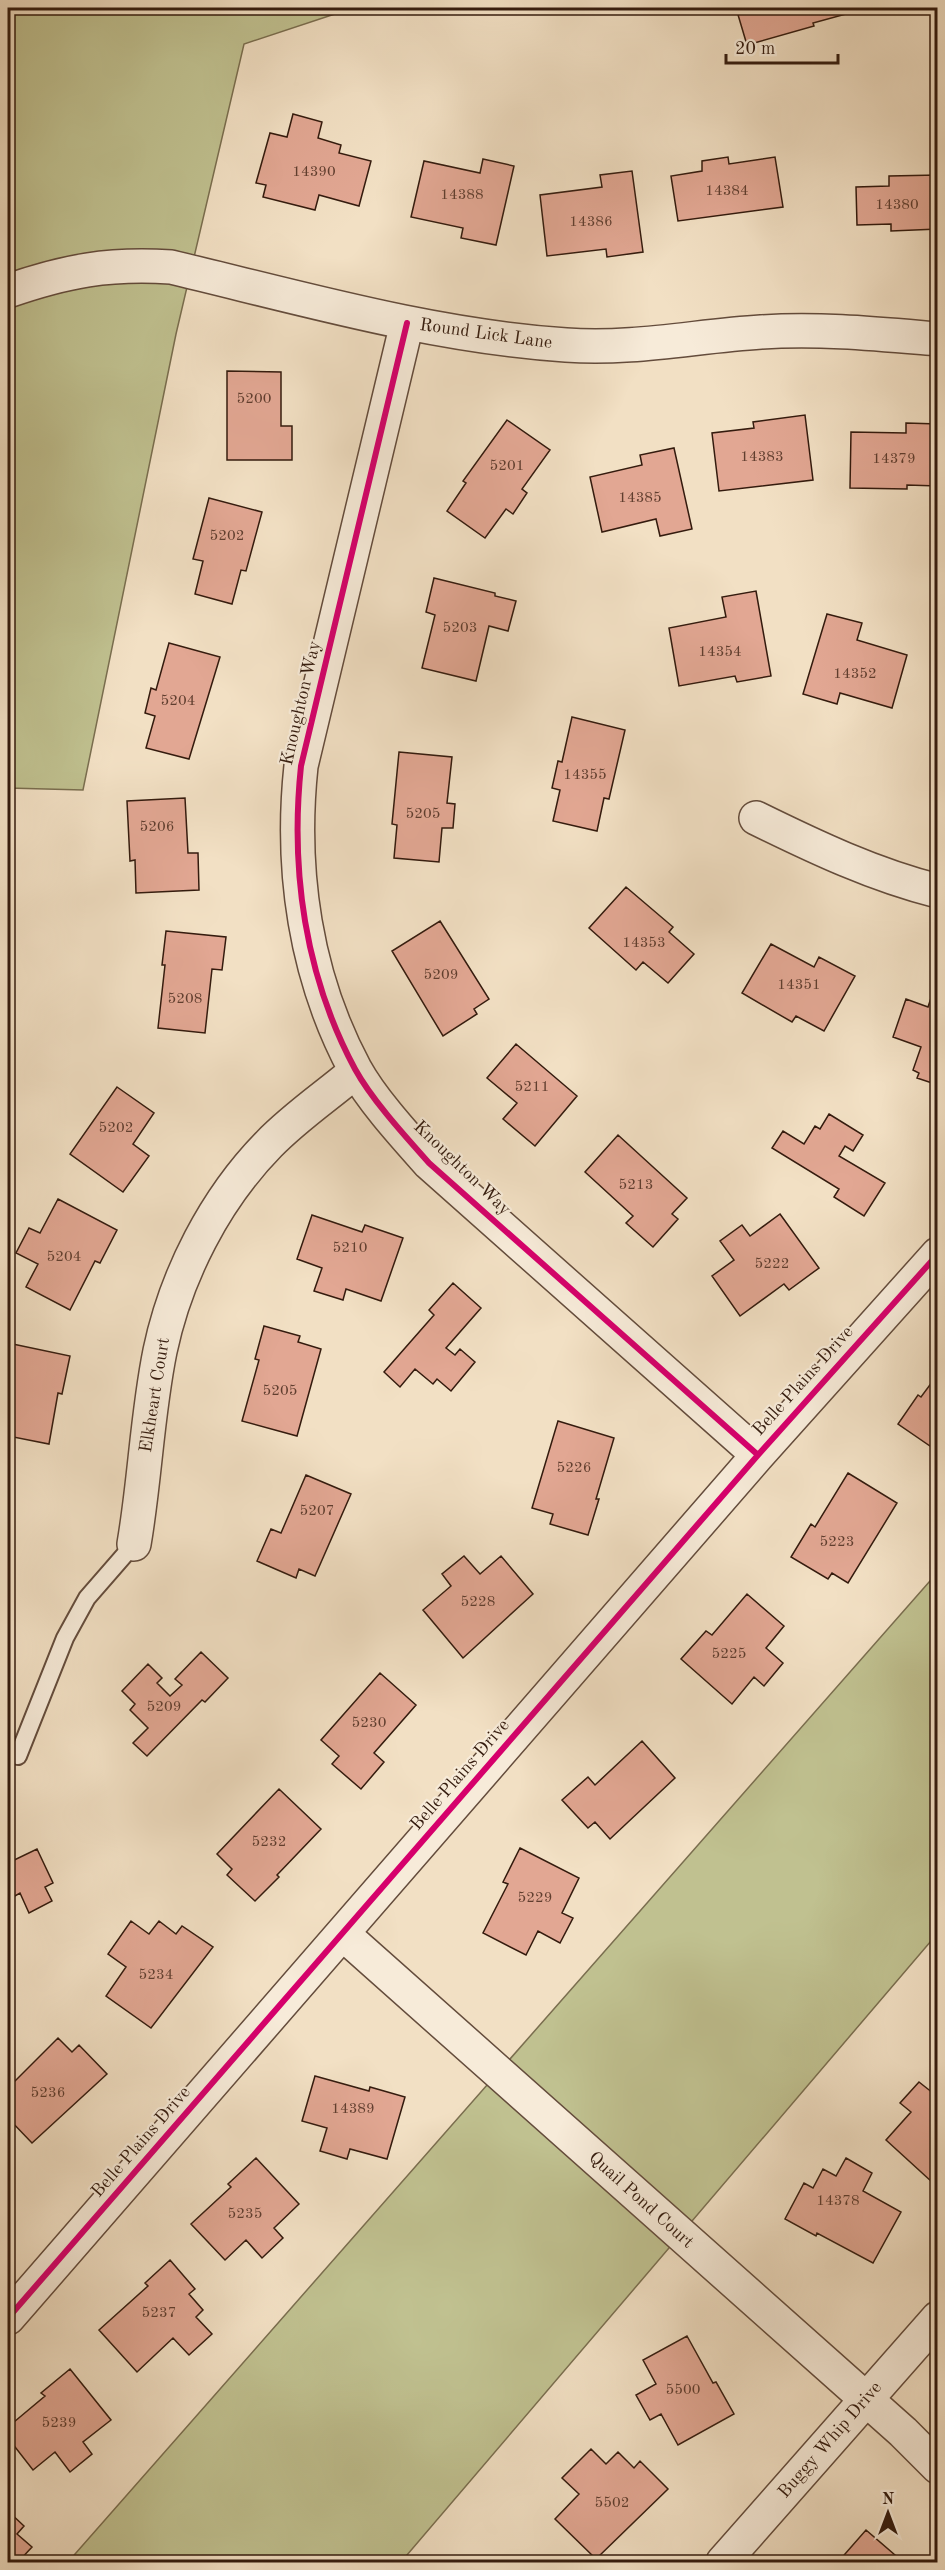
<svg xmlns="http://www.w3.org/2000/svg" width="945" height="2570" font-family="'Old Standard TT',serif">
<rect width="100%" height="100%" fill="#f2e0c4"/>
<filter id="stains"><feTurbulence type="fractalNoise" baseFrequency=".00333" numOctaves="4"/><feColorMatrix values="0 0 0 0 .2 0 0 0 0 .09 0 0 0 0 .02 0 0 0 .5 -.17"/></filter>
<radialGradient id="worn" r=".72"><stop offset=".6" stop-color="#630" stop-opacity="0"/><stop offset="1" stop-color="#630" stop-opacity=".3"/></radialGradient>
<!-- green -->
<path fill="#c0c190" stroke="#7a6e4f" stroke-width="1.5" d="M 8,8 L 353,8 L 244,44 L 176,334 L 83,790 L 8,788 Z
M 937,1573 L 937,1934 L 401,2562 L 68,2562 Z"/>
<!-- building -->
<path fill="#e2a793" stroke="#341b0e" stroke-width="1.5" d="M 736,8 L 844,8 L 846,14 L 813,23 L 814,26 L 747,45 Z
M 919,8 L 938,8 L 938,11 L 919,10 Z
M 293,114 L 322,122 L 318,138 L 341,145 L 339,153 L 371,161 L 359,206 L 319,195 L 315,210 L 263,197 L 266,185 L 256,183 L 270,133 L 287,137 Z
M 728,157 L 729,164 L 775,157 L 783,207 L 678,221 L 671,176 L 702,171 L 702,161 Z
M 483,159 L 514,166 L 496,245 L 461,238 L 463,228 L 411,217 L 424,161 L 480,173 Z
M 632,171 L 643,252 L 607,257 L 606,249 L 547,256 L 540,195 L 602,187 L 600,175 Z
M 938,175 L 938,229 L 891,231 L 891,224 L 857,225 L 856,187 L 889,186 L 889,176 Z
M 227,371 L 281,372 L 281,426 L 292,426 L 292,460 L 227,460 Z
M 805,415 L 813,480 L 719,491 L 712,433 L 754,428 L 753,422 Z
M 507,420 L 550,450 L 522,489 L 527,493 L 513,514 L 506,509 L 485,538 L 447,511 L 466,483 L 463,481 Z
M 906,423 L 938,424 L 938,486 L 907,485 L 907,489 L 850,488 L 851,432 L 906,433 Z
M 674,448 L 692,529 L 660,536 L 656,519 L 602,532 L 590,477 L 642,465 L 640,455 Z
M 209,498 L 262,512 L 246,571 L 241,570 L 232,604 L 195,594 L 203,561 L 193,559 Z
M 434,578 L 495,593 L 495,596 L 516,601 L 508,631 L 489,626 L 476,681 L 422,668 L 435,615 L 426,612 Z
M 756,591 L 771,676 L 737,682 L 735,676 L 679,686 L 669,628 L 726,617 L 722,597 Z
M 827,614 L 862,623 L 857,640 L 907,655 L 892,708 L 840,693 L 837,704 L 803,694 Z
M 169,643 L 220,657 L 189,759 L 146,748 L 155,716 L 145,713 L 151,688 L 156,690 Z
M 572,717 L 625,730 L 609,799 L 604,798 L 597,831 L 553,821 L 560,790 L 552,788 L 558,761 L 562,762 Z
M 399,752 L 452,757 L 447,803 L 455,804 L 453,828 L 442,828 L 439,862 L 394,858 L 397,825 L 392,824 Z
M 185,798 L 188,853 L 198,853 L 199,890 L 136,893 L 135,860 L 130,861 L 127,801 Z
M 626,887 L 673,927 L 669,932 L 694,954 L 668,983 L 643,962 L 636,970 L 589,928 Z
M 440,921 L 489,999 L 474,1009 L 477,1014 L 443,1036 L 392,951 Z
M 166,931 L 226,937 L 222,970 L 212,969 L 205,1033 L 158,1028 L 165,965 L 162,965 Z
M 771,944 L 814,967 L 819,957 L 855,976 L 824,1031 L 796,1016 L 792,1022 L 742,993 Z
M 936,983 L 938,984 L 938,1085 L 917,1078 L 919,1073 L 913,1070 L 921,1047 L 893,1037 L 906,999 L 928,1007 Z
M 516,1044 L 577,1096 L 535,1146 L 503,1119 L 517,1103 L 487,1078 Z
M 117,1087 L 154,1113 L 133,1144 L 149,1156 L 123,1192 L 70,1154 Z
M 829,1114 L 863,1135 L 853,1151 L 845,1146 L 839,1156 L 885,1183 L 864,1216 L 834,1197 L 839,1189 L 772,1148 L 783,1131 L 804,1144 L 815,1126 L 820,1129 Z
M 618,1135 L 687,1198 L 672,1214 L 678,1219 L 653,1247 L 626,1223 L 633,1216 L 585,1172 Z
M 58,1199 L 117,1230 L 100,1263 L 95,1261 L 70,1310 L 26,1287 L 38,1264 L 16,1253 L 29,1228 L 40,1233 Z
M 780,1214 L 819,1268 L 789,1290 L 784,1284 L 740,1316 L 712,1276 L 734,1260 L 720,1241 L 742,1225 L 750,1236 Z
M 312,1215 L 362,1232 L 365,1225 L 403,1238 L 381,1301 L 346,1289 L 343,1300 L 314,1291 L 322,1268 L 297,1259 Z
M 453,1283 L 481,1308 L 446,1348 L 455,1355 L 460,1349 L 475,1362 L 451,1391 L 437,1379 L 433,1384 L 415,1369 L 400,1387 L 384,1372 L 434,1315 L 429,1310 Z
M 264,1326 L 300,1336 L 298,1342 L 321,1349 L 297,1436 L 242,1421 L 259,1360 L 255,1359 Z
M 8,1343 L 70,1356 L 62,1394 L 58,1393 L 49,1444 L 8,1436 Z
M 938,1374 L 938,1441 L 935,1439 L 930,1446 L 898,1424 L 918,1395 L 921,1397 Z
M 558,1421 L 614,1438 L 596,1499 L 599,1499 L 588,1535 L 550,1524 L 553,1514 L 532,1508 Z
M 848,1473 L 897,1503 L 848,1583 L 832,1573 L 828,1579 L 791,1557 L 811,1524 L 815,1527 Z
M 306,1475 L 351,1494 L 315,1576 L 299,1569 L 296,1578 L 257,1561 L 271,1529 L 281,1533 Z
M 464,1556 L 480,1574 L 501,1556 L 533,1594 L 463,1658 L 423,1610 L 451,1586 L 442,1574 Z
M 747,1594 L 784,1626 L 766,1648 L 783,1663 L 764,1686 L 754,1677 L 732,1704 L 681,1659 L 706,1631 L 712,1635 Z
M 201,1652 L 228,1678 L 205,1702 L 202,1700 L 147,1756 L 133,1743 L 148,1728 L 130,1710 L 135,1704 L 122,1691 L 148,1664 L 162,1678 L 157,1683 L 170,1696 L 182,1685 L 175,1679 Z
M 380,1673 L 416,1705 L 374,1753 L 384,1762 L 361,1789 L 332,1764 L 339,1756 L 321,1740 Z
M 642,1741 L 675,1778 L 610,1839 L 595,1822 L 588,1828 L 562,1800 L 588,1777 L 595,1785 Z
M 279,1789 L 321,1829 L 277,1875 L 279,1877 L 255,1901 L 227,1875 L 232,1869 L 217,1854 Z
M 520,1848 L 579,1878 L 562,1913 L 573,1918 L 560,1943 L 538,1931 L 526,1955 L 483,1933 L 508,1884 L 503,1882 Z
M 37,1849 L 53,1883 L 45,1887 L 52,1901 L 29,1913 L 20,1893 L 8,1900 L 8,1863 Z
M 131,1921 L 149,1934 L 159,1921 L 176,1934 L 182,1926 L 213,1947 L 151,2028 L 106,1996 L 126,1967 L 108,1954 Z
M 58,2038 L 72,2052 L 79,2045 L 107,2074 L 32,2143 L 8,2118 L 8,2088 Z
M 315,2076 L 369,2091 L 370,2087 L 405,2097 L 387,2159 L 350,2149 L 347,2159 L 320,2151 L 327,2128 L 302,2121 Z
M 919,2082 L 938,2097 L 938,2176 L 932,2182 L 886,2140 L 911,2112 L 900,2103 Z
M 256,2158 L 299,2204 L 274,2228 L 283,2238 L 262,2258 L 246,2240 L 225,2260 L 191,2224 L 231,2187 L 228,2184 Z
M 846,2158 L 872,2173 L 863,2191 L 901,2212 L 873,2263 L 817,2233 L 816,2236 L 785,2219 L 804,2183 L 813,2188 L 823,2169 L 836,2176 Z
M 170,2260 L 195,2289 L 189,2294 L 203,2310 L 196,2317 L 212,2334 L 189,2355 L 173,2338 L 137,2372 L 99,2330 L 148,2286 L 145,2283 Z
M 687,2336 L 713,2383 L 716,2382 L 734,2414 L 678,2445 L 661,2414 L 650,2420 L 636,2395 L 656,2384 L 643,2360 Z
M 70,2369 L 111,2420 L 83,2442 L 92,2454 L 70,2472 L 55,2452 L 33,2470 L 8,2438 L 8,2427 L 45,2396 L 41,2393 Z
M 591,2449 L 606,2464 L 618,2452 L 634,2468 L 640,2461 L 668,2489 L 596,2559 L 555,2519 L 579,2494 L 562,2478 Z
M 8,2498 L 14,2503 L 8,2511 Z
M 8,2511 L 24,2526 L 17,2534 L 32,2547 L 18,2562 L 8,2562 Z
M 866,2530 L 902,2561 L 900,2562 L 838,2562 Z"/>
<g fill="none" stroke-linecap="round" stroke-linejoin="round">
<!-- lane casing -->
<g stroke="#644c3c" stroke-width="20">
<path id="lane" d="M 18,1756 L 65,1638 L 87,1598 L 134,1544"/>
</g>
<!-- street casing -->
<g stroke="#644c3c" stroke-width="36">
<path id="street" d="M 8,291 C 66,271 108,263 171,267 C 301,298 432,336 566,345 C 632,350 696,336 761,332 C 820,328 879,334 938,339
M 407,323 L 301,766 C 290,870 305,976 355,1069 C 372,1100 405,1136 429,1163 L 758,1455
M 756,818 C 815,847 874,875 938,891
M 134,1544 C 145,1480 147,1415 160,1351 C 176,1275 215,1199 269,1144 C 295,1117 328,1095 356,1071
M 343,1934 L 903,2432 L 938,2467
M 8,2318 L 758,1455 L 938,1254
M 723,2562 L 938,2318"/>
</g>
<!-- lane -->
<use href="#lane" stroke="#f7ebd9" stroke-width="16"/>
<!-- street -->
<use href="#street" stroke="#f7ebd9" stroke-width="33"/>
<!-- cycleway casing -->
<g stroke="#f7ebd9" stroke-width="10">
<path id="cycleway" d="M 407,323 L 301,766 C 290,870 305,976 355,1069 C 372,1100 405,1136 429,1163 L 758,1455
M 8,2318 L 758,1455 L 938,1254"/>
</g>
<!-- cycleway -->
<use href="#cycleway" stroke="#d6006c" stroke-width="6"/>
</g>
<g text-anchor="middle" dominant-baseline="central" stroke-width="4.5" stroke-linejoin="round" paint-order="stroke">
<!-- number labels -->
<g font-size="15" fill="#603e2f">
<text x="314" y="172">14390</text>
<text x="727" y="191">14384</text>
<text x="462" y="195">14388</text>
<text x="897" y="205">14380</text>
<text x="591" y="222">14386</text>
<text x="254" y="399">5200</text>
<text x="762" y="457">14383</text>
<text x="894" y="459">14379</text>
<text x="507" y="466">5201</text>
<text x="640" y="498">14385</text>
<text x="227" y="536">5202</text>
<text x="460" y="628">5203</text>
<text x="720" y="652">14354</text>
<text x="855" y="674">14352</text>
<text x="178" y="701">5204</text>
<text x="585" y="775">14355</text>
<text x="423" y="814">5205</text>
<text x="157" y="827">5206</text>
<text x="644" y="943">14353</text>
<text x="441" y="975">5209</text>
<text x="799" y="985">14351</text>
<text x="185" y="999">5208</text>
<text x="532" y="1087">5211</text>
<text x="116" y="1128">5202</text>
<text x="636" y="1185">5213</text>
<text x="350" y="1248">5210</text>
<text x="64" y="1257">5204</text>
<text x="772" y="1264">5222</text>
<text x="280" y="1391">5205</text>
<text x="574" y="1468">5226</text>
<text x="317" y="1511">5207</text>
<text x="837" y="1542">5223</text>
<text x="478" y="1602">5228</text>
<text x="729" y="1654">5225</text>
<text x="164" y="1707">5209</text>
<text x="369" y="1723">5230</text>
<text x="269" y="1842">5232</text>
<text x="535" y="1898">5229</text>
<text x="156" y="1975">5234</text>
<text x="48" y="2093">5236</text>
<text x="353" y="2109">14389</text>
<text x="838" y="2201">14378</text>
<text x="245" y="2214">5235</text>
<text x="159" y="2313">5237</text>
<text x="683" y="2390">5500</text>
<text x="59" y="2423">5239</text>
<text x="612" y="2503">5502</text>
</g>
<!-- street labels -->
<g font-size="18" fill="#341b0e" stroke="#f7ebd9">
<text transform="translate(486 334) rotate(8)">Round Lick Lane</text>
<text transform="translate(301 703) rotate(-77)">Knoughton Way</text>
<text transform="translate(462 1168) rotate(44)">Knoughton Way</text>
<text transform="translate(803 1381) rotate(-48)">Belle Plains Drive</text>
<text transform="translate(155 1395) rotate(-81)">Elkheart Court</text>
<text transform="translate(460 1775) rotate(-49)">Belle Plains Drive</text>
<text transform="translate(141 2142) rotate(-49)">Belle Plains Drive</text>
<text transform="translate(641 2200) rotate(42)">Quail Pond Court</text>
<text transform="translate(830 2440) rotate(-49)">Buggy Whip Drive</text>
</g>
</g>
<!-- margin -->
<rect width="945" height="2570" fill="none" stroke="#f2e0c4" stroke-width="30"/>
<rect x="9" y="9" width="927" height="2552" fill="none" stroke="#341b0e" stroke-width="3"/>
<rect x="15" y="15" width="915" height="2540" fill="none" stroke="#341b0e" stroke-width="1.5"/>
<!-- north arrow -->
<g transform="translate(888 2513)" stroke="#f7ebd9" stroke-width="4.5" paint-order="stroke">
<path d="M0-4.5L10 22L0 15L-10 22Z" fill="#341b0e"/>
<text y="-9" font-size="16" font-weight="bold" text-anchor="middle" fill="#341b0e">N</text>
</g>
<!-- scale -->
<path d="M726 54v9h112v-9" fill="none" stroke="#341b0e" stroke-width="3"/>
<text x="735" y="54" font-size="18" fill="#341b0e" stroke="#f7ebd9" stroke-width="4.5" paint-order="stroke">20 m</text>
<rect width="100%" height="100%" filter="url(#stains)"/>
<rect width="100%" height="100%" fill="url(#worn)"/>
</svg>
